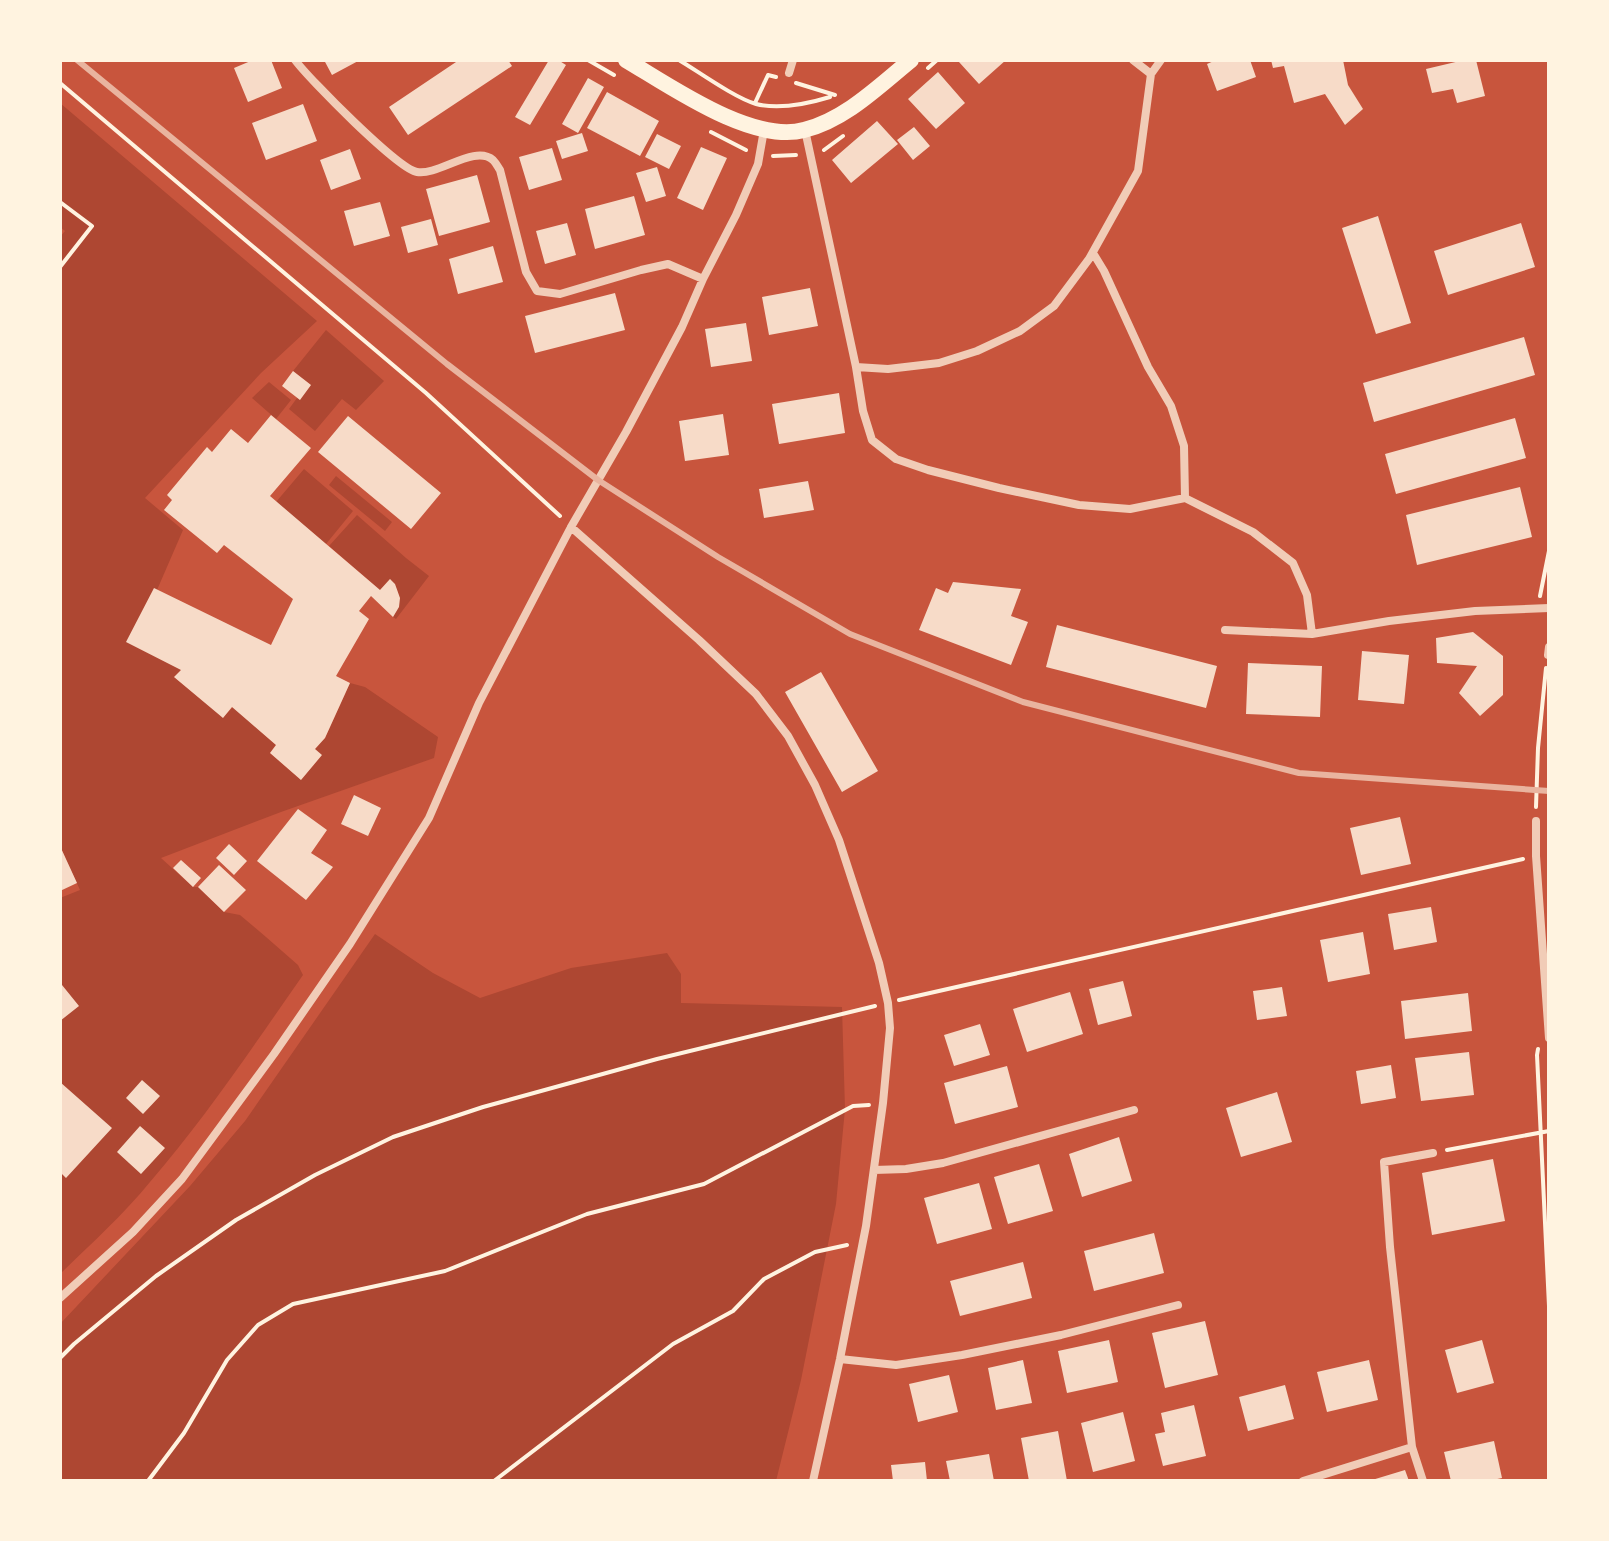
<svg xmlns="http://www.w3.org/2000/svg" width="1609" height="1541" font-family="'PT Serif',serif">
<rect width="100%" height="100%" fill="#c8553d"/>
<!-- green -->
<path fill="#ae4732" d="M 60,103 L 317,321 L 261,373 L 145,498 L 183,530 L 157,590 L 181,670 L 174,677 L 223,717 L 233,707 L 276,745 L 270,753 L 301,780 L 321,756 L 315,749 L 325,738 L 350,683 L 365,687 L 438,737 L 434,758 L 281,812 L 161,858 L 193,887 L 198,887 L 224,912 L 240,915 L 266,937 L 298,965 L 303,975 C 254,1045 206,1117 150,1182 C 123,1215 91,1244 60,1274 L 60,898 L 80,890 L 60,846 L 60,237 L 65,231 L 60,227 Z
M 326,330 L 384,381 L 356,410 L 342,399 L 315,431 L 289,409 L 297,398 L 300,399 L 311,385 L 293,371 Z
M 269,382 L 291,400 L 276,419 L 252,398 Z
M 304,469 L 353,511 L 326,544 L 276,502 Z
M 336,476 L 392,522 L 385,531 L 329,485 Z
M 357,515 L 406,558 L 429,576 L 396,619 L 393,617 C 401,603 401,591 390,579 L 380,590 L 329,546 Z
M 375,934 L 433,973 L 480,998 L 571,968 L 667,953 L 681,974 L 681,1003 L 842,1007 L 845,1109 L 836,1204 L 801,1380 L 776,1481 L 60,1481 L 60,1324 L 190,1186 L 245,1121 Z"/>
<!-- building -->
<path fill="#f7dbc8" d="M 253,60 L 271,60 L 282,88 L 248,102 L 234,68 Z
M 324,60 L 360,60 L 332,75 Z
M 459,60 L 508,60 L 512,66 L 408,135 L 389,107 Z
M 549,60 L 558,60 L 566,65 L 530,125 L 515,117 Z
M 961,60 L 1006,60 L 979,84 L 959,62 Z
M 1216,60 L 1250,60 L 1256,77 L 1217,91 L 1207,64 Z
M 1271,60 L 1298,60 L 1299,62 L 1310,60 L 1343,60 L 1348,85 L 1363,109 L 1345,125 L 1325,94 L 1294,103 L 1284,66 L 1273,68 Z
M 1464,60 L 1476,60 L 1485,96 L 1457,103 L 1453,89 L 1432,93 L 1426,69 Z
M 938,72 L 965,103 L 936,129 L 908,99 Z
M 588,78 L 604,87 L 578,133 L 562,124 Z
M 607,92 L 659,121 L 640,156 L 587,128 Z
M 303,104 L 317,141 L 266,160 L 252,123 Z
M 877,121 L 898,144 L 851,183 L 832,160 Z
M 914,127 L 930,146 L 913,160 L 897,140 Z
M 582,133 L 588,151 L 562,159 L 556,141 Z
M 657,134 L 681,146 L 669,169 L 645,157 Z
M 701,147 L 727,158 L 703,210 L 677,198 Z
M 552,148 L 562,180 L 529,190 L 519,157 Z
M 350,149 L 361,179 L 331,190 L 320,160 Z
M 657,167 L 666,196 L 646,202 L 636,173 Z
M 477,175 L 490,222 L 439,236 L 426,189 Z
M 634,196 L 645,235 L 595,249 L 585,209 Z
M 380,202 L 390,236 L 354,246 L 344,211 Z
M 1378,216 L 1411,323 L 1376,334 L 1342,228 Z
M 431,219 L 438,245 L 408,253 L 401,227 Z
M 567,223 L 576,255 L 545,264 L 536,231 Z
M 1521,223 L 1535,267 L 1448,295 L 1434,251 Z
M 493,246 L 503,282 L 458,294 L 449,259 Z
M 810,288 L 818,326 L 769,335 L 762,297 Z
M 615,293 L 625,330 L 535,353 L 525,316 Z
M 746,323 L 752,361 L 711,367 L 705,329 Z
M 1524,337 L 1535,375 L 1374,422 L 1363,383 Z
M 293,371 L 311,385 L 300,400 L 282,386 Z
M 839,393 L 845,433 L 779,444 L 772,404 Z
M 723,414 L 729,455 L 685,461 L 679,421 Z
M 271,415 L 311,448 L 270,496 L 380,590 L 390,579 L 395,584 L 400,598 L 399,607 L 393,617 L 371,596 L 359,611 L 369,619 L 336,676 L 350,683 L 325,738 L 315,749 L 322,755 L 301,780 L 270,753 L 276,745 L 232,707 L 223,718 L 174,677 L 181,670 L 126,642 L 154,588 L 271,645 L 293,599 L 224,545 L 217,553 L 164,510 L 172,500 L 167,495 L 207,447 L 212,452 L 231,429 L 248,443 Z
M 348,416 L 441,493 L 411,529 L 318,452 Z
M 1515,418 L 1526,458 L 1396,494 L 1385,454 Z
M 808,481 L 814,510 L 764,518 L 759,489 Z
M 1520,487 L 1532,537 L 1417,565 L 1406,515 Z
M 953,582 L 1021,589 L 1011,616 L 1028,622 L 1011,665 L 919,630 L 936,588 L 948,593 Z
M 1057,625 L 1217,666 L 1206,708 L 1046,667 Z
M 1473,632 L 1503,656 L 1503,695 L 1480,716 L 1459,693 L 1477,666 L 1437,663 L 1436,638 Z
M 1362,651 L 1409,655 L 1404,704 L 1358,700 Z
M 1248,663 L 1322,666 L 1320,717 L 1246,714 Z
M 821,672 L 878,771 L 842,792 L 785,692 Z
M 354,795 L 381,808 L 368,836 L 341,824 Z
M 298,809 L 327,830 L 311,853 L 333,867 L 306,900 L 257,861 Z
M 1400,817 L 1411,864 L 1361,875 L 1350,828 Z
M 229,844 L 247,861 L 234,875 L 216,858 Z
M 60,846 L 77,883 L 60,891 Z
M 181,860 L 201,878 L 193,887 L 173,868 Z
M 219,865 L 246,890 L 224,912 L 198,887 Z
M 1431,907 L 1437,942 L 1394,950 L 1388,914 Z
M 1363,932 L 1370,974 L 1328,982 L 1320,940 Z
M 1123,981 L 1132,1016 L 1098,1025 L 1089,989 Z
M 62,985 L 79,1006 L 60,1021 L 60,986 Z
M 1282,987 L 1287,1016 L 1257,1020 L 1253,991 Z
M 1070,992 L 1083,1034 L 1027,1052 L 1013,1009 Z
M 1468,993 L 1472,1031 L 1405,1039 L 1401,1001 Z
M 980,1024 L 990,1055 L 954,1066 L 944,1035 Z
M 1469,1052 L 1474,1095 L 1421,1101 L 1415,1058 Z
M 1391,1065 L 1396,1098 L 1361,1104 L 1356,1071 Z
M 1007,1066 L 1018,1107 L 955,1124 L 944,1083 Z
M 142,1080 L 160,1096 L 143,1114 L 126,1098 Z
M 60,1082 L 112,1128 L 66,1178 L 60,1172 Z
M 1277,1092 L 1292,1142 L 1241,1157 L 1226,1108 Z
M 140,1126 L 165,1148 L 141,1174 L 117,1152 Z
M 1119,1137 L 1132,1181 L 1082,1197 L 1069,1154 Z
M 1493,1159 L 1505,1221 L 1432,1235 L 1422,1173 Z
M 1039,1164 L 1053,1211 L 1008,1224 L 994,1177 Z
M 979,1183 L 992,1229 L 937,1244 L 924,1198 Z
M 1154,1233 L 1164,1273 L 1094,1291 L 1084,1251 Z
M 1023,1262 L 1032,1298 L 960,1316 L 950,1281 Z
M 1205,1321 L 1218,1375 L 1165,1388 L 1152,1333 Z
M 1109,1340 L 1118,1382 L 1067,1393 L 1058,1351 Z
M 1482,1340 L 1494,1383 L 1457,1393 L 1445,1350 Z
M 1023,1360 L 1032,1403 L 996,1410 L 988,1368 Z
M 1369,1360 L 1378,1400 L 1327,1412 L 1317,1372 Z
M 949,1375 L 958,1412 L 918,1422 L 909,1384 Z
M 1285,1385 L 1294,1419 L 1248,1431 L 1239,1397 Z
M 1194,1405 L 1206,1456 L 1163,1466 L 1155,1434 L 1165,1432 L 1161,1413 Z
M 1123,1412 L 1135,1461 L 1093,1472 L 1081,1423 Z
M 1058,1431 L 1067,1481 L 1029,1481 L 1021,1438 Z
M 1494,1441 L 1502,1478 L 1488,1481 L 1451,1481 L 1444,1452 Z
M 989,1454 L 994,1481 L 950,1481 L 946,1461 Z
M 925,1462 L 927,1481 L 893,1481 L 891,1465 Z
M 1405,1470 L 1409,1481 L 1372,1481 L 1372,1480 Z"/>
<g fill="none" stroke-linecap="round" stroke-linejoin="round">
<!-- path -->
<path stroke="#fff3e0" stroke-width="4" d="M 588,60 L 614,75
M 679,60 C 699,72 735,98 756,104 C 780,110 807,104 830,97
M 928,68 L 937,60
M 60,83 L 426,393 L 560,516
M 796,83 L 835,95
M 755,103 L 768,75 L 776,77
M 711,132 L 746,150
M 824,150 L 843,136
M 773,156 L 796,155
M 60,202 L 92,226 L 60,267
M 1540,596 L 1549,551
M 1536,807 L 1538,748 L 1546,668
M 899,1000 L 1523,859
M 1538,1049 L 1537,1055 L 1549,1306
M 1447,1150 L 1549,1131
M 60,1358 L 74,1344 L 156,1276 L 236,1220 L 315,1175 L 393,1137 L 483,1107 L 657,1059 L 875,1006
M 148,1481 L 184,1433 L 227,1360 L 258,1325 L 293,1304 L 445,1271 L 587,1214 L 704,1184 L 853,1106 L 869,1105
M 494,1481 L 673,1344 L 733,1311 L 764,1279 L 815,1252 L 847,1245"/>
<!-- minor -->
<path stroke="#f1ccb7" stroke-width="8" d="M 295,60 C 309,79 398,169 417,172 C 438,176 475,144 493,160 C 496,163 498,167 500,170 L 526,272 L 537,291 L 560,294 L 641,270 L 668,264 L 703,279
M 1133,60 L 1151,74
M 789,73 L 793,60
M 805,130 L 856,367 L 863,411 L 872,440 L 896,459 L 928,470 L 999,488 L 1079,505 L 1130,509 L 1185,498 L 1253,532 L 1293,563 L 1307,595 L 1312,634
M 1093,253 L 1104,271 L 1148,367 L 1171,406 L 1184,446 L 1185,498
M 856,367 L 888,369 L 939,363 L 977,351 L 1020,331 L 1054,306 L 1089,259 L 1138,171 L 1151,74 L 1161,60
M 571,527 L 699,640 L 756,694 L 788,736 L 815,785 L 839,840 L 879,963 L 888,1003 L 890,1028 L 883,1103 L 866,1226 L 840,1359 L 813,1481
M 1225,630 L 1312,634 L 1389,621 L 1475,611 L 1549,608
M 1548,655 L 1549,647
M 1536,821 L 1536,856 L 1549,1038
M 874,1170 L 906,1169 L 943,1163 L 1134,1110
M 60,1298 L 133,1232 L 182,1179 L 274,1054 L 350,944 L 429,818 L 479,703 L 571,527 L 626,432 L 682,327 L 703,279 L 736,215 L 758,164 L 764,130
M 840,1359 L 896,1365 L 962,1355 L 1061,1335 L 1178,1305
M 1412,1447 L 1423,1481
M 1303,1481 L 1412,1447 L 1390,1247 L 1384,1162 L 1433,1153"/>
<!-- secondary -->
<path stroke="#fff3e0" stroke-width="16" d="M 626,60 C 670,86 752,144 804,130 C 845,120 879,86 911,60"/>
<!-- rail -->
<path stroke="#e9b49f" stroke-width="6" d="M 77,60 L 447,364 L 598,480 L 718,557 L 850,634 L 1023,702 L 1299,773 L 1549,791"/>
</g>
<!-- border -->
<rect width="1609" height="1541" fill="none" stroke="#fff3e0" stroke-width="124"/>
</svg>
